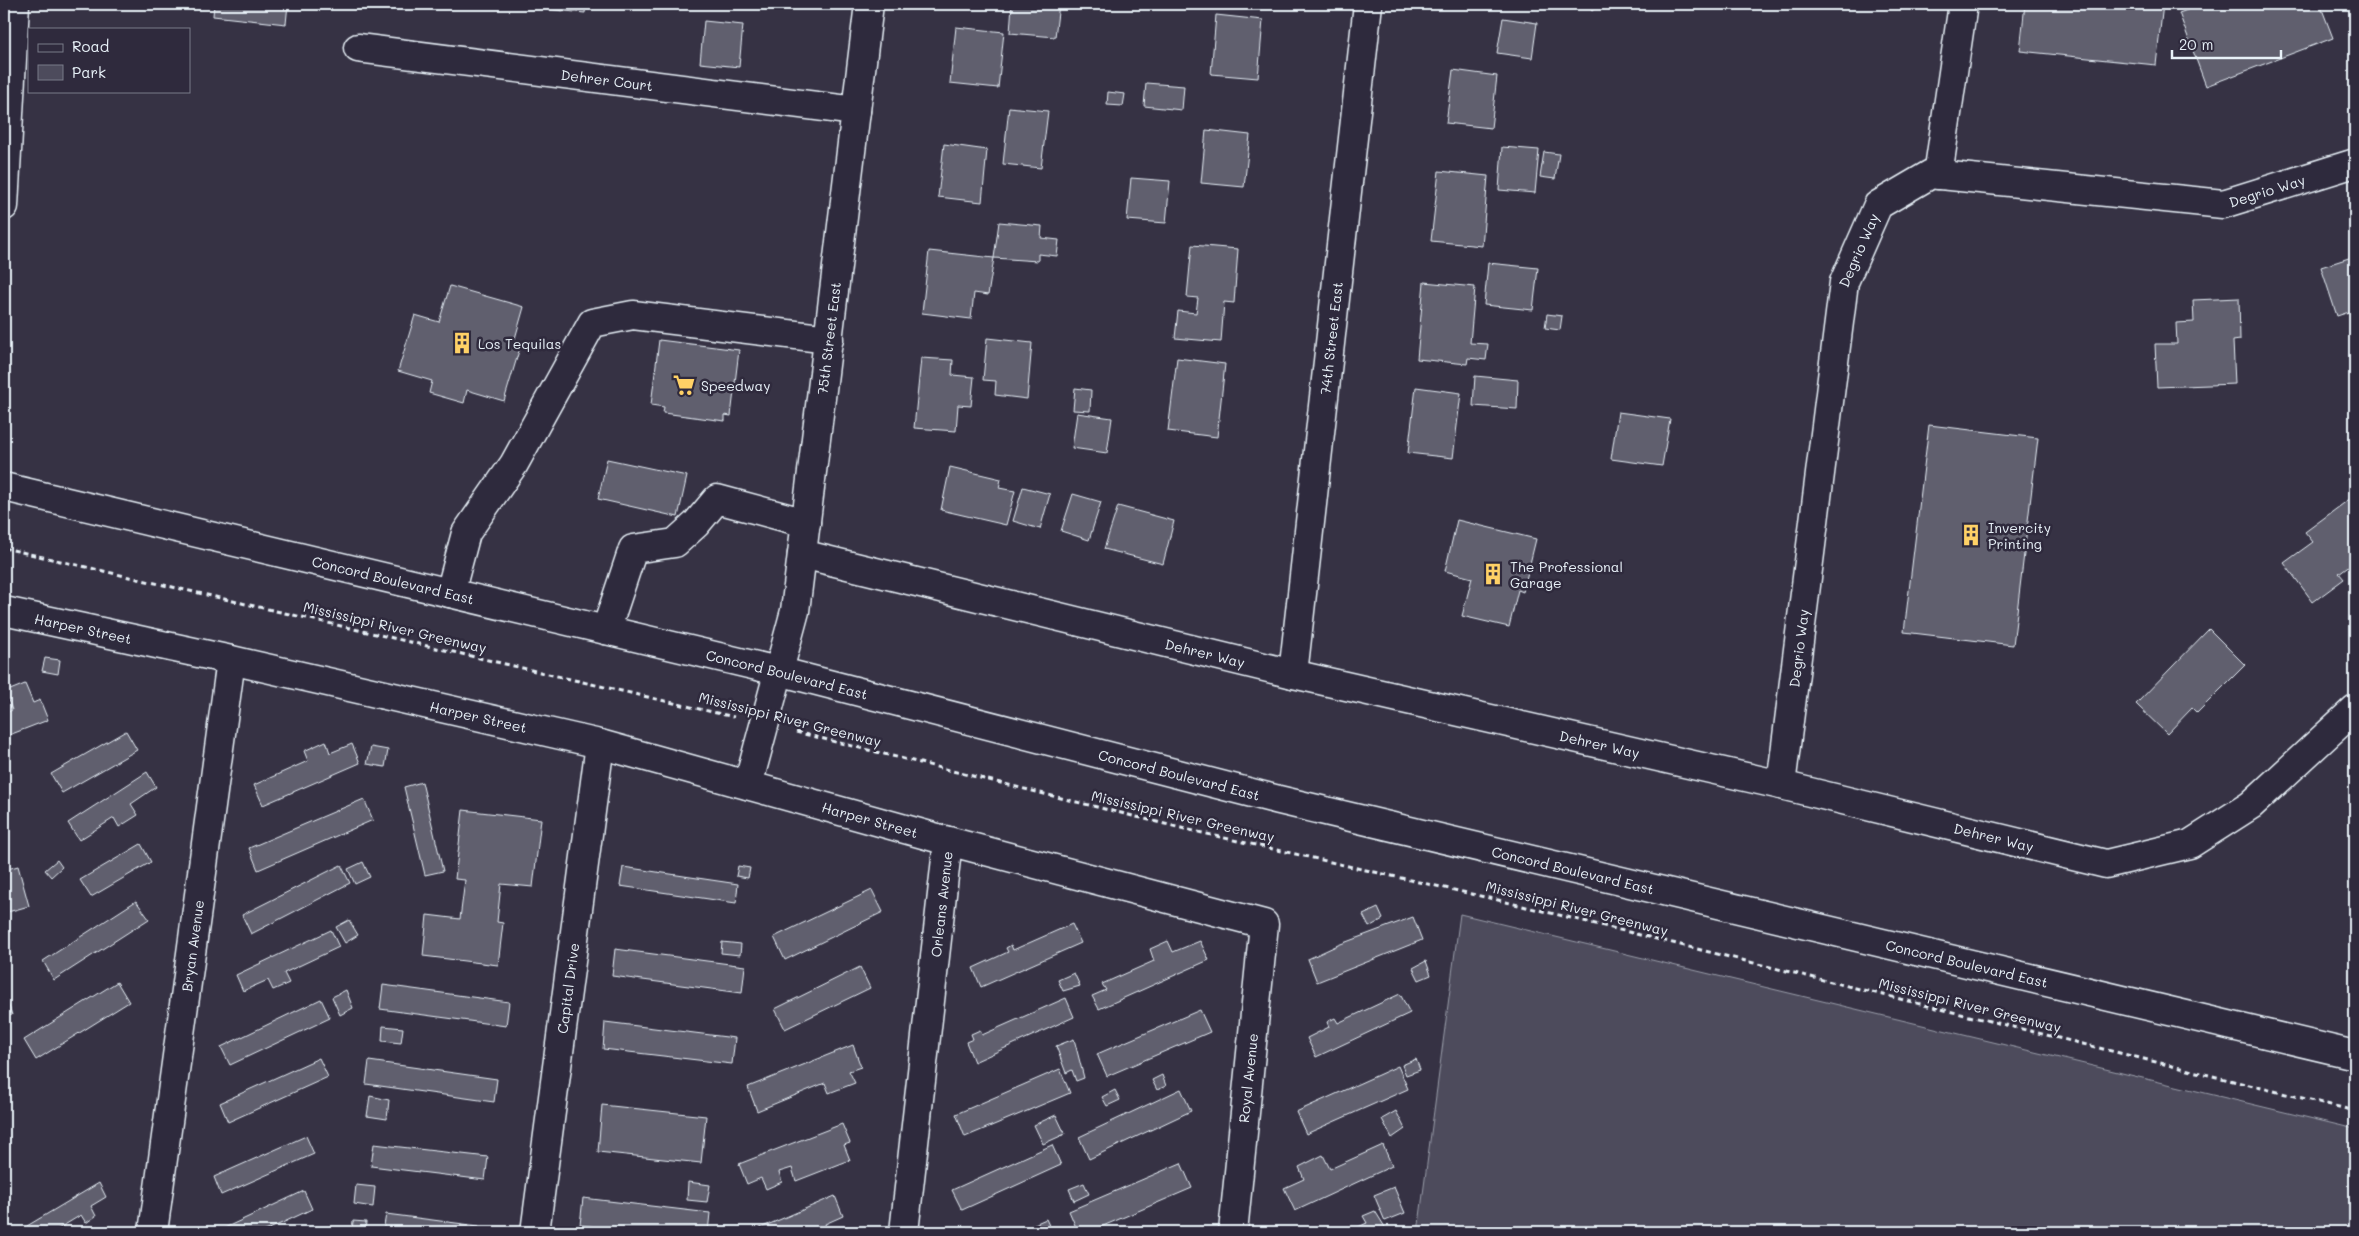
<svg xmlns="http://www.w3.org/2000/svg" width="2359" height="1236" font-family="Mali,sans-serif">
<rect width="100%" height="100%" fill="#363244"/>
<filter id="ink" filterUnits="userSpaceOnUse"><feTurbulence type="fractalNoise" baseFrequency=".02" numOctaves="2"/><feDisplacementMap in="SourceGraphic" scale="10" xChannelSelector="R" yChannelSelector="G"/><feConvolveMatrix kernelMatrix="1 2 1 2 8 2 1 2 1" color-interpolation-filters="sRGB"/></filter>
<g filter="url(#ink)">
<!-- green -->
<path fill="#4d4b5c" stroke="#9a9eaa" d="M 1460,914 L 2355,1129 L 2355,1232 L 1418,1232 Z"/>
<!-- building -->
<path fill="#605e6e" stroke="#e8f1f8" d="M 214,4 L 288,4 L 286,24 L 213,16 Z
M 546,4 L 586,4 L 585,13 L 545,9 Z
M 1012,4 L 1059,4 L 1055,37 L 1010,33 Z
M 1586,4 L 1600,4 L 1592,11 Z
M 2025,4 L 2163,4 L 2156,65 L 2020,51 Z
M 2203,4 L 2320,4 L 2333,38 L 2206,86 L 2179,13 Z
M 1216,15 L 1263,20 L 1258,78 L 1211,74 Z
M 1503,18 L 1537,23 L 1532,58 L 1497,53 Z
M 704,21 L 743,25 L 739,67 L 700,63 Z
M 956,27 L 1004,32 L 998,88 L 950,83 Z
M 1453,70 L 1497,76 L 1491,128 L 1446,123 Z
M 1146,83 L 1184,86 L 1182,110 L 1144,106 Z
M 1108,92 L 1125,94 L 1123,106 L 1107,105 Z
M 1009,107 L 1048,111 L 1041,168 L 1003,164 Z
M 1206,130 L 1250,135 L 1244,187 L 1201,183 Z
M 944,144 L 987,150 L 982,202 L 938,197 Z
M 1502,147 L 1539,150 L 1535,193 L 1499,190 Z
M 1544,152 L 1559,154 L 1555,179 L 1540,177 Z
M 1439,171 L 1488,176 L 1482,246 L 1431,241 Z
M 1131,178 L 1170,181 L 1166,223 L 1127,220 Z
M 999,222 L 1042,226 L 1041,238 L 1059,240 L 1057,256 L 1038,254 L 1038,261 L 994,258 Z
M 1192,245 L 1238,249 L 1234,303 L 1224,302 L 1221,342 L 1175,338 L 1178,311 L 1196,313 L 1198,298 L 1187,297 Z
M 929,251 L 994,258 L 988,295 L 974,293 L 971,319 L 922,313 Z
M 2355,256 L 2355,310 L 2337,316 L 2321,267 Z
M 1488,263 L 1538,268 L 1533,310 L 1484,305 Z
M 1424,282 L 1475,287 L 1470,343 L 1488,344 L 1486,360 L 1468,358 L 1467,364 L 1417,359 Z
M 450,286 L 524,307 L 514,342 L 521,344 L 504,401 L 467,390 L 464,403 L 429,393 L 432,381 L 398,371 L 415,315 L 439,322 Z
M 2239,298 L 2240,340 L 2233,341 L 2235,384 L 2157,387 L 2155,344 L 2177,344 L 2176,323 L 2194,322 L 2193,300 Z
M 1547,314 L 1562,316 L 1560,330 L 1545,328 Z
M 987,338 L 1032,343 L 1027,399 L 995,395 L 996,381 L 983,380 Z
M 659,340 L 739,350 L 731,416 L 725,415 L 725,421 L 663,413 L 664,407 L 651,405 Z
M 921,358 L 953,360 L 952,375 L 974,377 L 971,406 L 958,405 L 956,431 L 914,428 Z
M 1177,358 L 1225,364 L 1217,437 L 1168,431 Z
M 1475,376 L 1518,380 L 1517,409 L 1473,406 Z
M 1416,387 L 1461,393 L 1453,458 L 1408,453 Z
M 1075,388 L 1091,390 L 1090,411 L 1073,410 Z
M 1618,412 L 1670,419 L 1662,466 L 1611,459 Z
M 1077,413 L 1112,418 L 1107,453 L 1072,448 Z
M 1929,425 L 2038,438 L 2013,645 L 1904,632 Z
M 607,459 L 687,476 L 678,517 L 598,499 Z
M 950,467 L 1001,479 L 999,488 L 1015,491 L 1006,525 L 941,510 Z
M 1023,487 L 1050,494 L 1040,529 L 1013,521 Z
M 1073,494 L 1101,502 L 1089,540 L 1061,531 Z
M 2355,495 L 2355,561 L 2339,573 L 2344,579 L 2313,602 L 2284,563 L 2313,542 L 2305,532 Z
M 1118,506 L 1174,521 L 1163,564 L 1104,549 Z
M 1457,520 L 1536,539 L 1523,592 L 1518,590 L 1509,627 L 1462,616 L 1472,578 L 1445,571 Z
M 2209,629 L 2245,665 L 2197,713 L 2192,708 L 2167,734 L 2136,704 Z
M 45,658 L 60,660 L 58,674 L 42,671 Z
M 25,684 L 33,703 L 40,700 L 48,720 L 4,737 L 4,714 L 12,710 L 5,692 Z
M 126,731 L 137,750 L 62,793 L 51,774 Z
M 326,741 L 330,753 L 352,744 L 360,763 L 263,805 L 254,785 L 308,761 L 304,751 Z
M 371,747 L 388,750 L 385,767 L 367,764 Z
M 147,772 L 156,787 L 131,804 L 138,815 L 119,827 L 114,818 L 79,840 L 68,823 Z
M 422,782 L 443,871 L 425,875 L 404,787 Z
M 364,799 L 373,820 L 258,870 L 249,848 Z
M 463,810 L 541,819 L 533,887 L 501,884 L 497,922 L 503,923 L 498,965 L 423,956 L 427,915 L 460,919 L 465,880 L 455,879 Z
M 141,844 L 151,862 L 91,897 L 80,880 Z
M 57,860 L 62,867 L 51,877 L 45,870 Z
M 363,862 L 370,877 L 355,884 L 348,869 Z
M 341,865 L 350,883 L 251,934 L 242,915 Z
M 18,866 L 29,906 L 4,913 L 4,870 Z
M 738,866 L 750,868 L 748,878 L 736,876 Z
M 623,867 L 738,884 L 736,903 L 620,886 Z
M 872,890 L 883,912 L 785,960 L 774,937 Z
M 136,901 L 149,919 L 54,980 L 43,961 Z
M 1378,908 L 1383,919 L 1369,927 L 1363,915 Z
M 1413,917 L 1422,940 L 1317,982 L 1308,959 L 1338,945 Z
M 349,920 L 358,935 L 345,943 L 336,927 Z
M 1072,924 L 1081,943 L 981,987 L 973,968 L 1008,952 L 1006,948 L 1011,945 L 1013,950 Z
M 331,930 L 339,947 L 284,973 L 289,983 L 273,990 L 268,980 L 243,991 L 236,975 Z
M 1168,941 L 1173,952 L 1200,941 L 1209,960 L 1099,1009 L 1092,996 L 1106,990 L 1102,984 L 1154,961 L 1150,949 Z
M 722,942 L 741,944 L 740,955 L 721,953 Z
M 615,949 L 745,966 L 742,993 L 612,976 Z
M 1426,961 L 1431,975 L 1419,980 L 1413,968 Z
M 860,967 L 870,988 L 785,1029 L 775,1009 Z
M 1074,973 L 1080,986 L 1063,991 L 1058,980 Z
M 117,982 L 129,1002 L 36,1060 L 24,1040 Z
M 383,985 L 509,1002 L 506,1026 L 380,1009 Z
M 346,990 L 353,1008 L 340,1015 L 332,997 Z
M 1400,994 L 1410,1013 L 1316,1057 L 1307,1038 L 1329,1027 L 1327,1022 L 1335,1018 L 1338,1023 Z
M 1066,998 L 1074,1017 L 974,1062 L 966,1042 L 973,1039 L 971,1034 L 980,1030 L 982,1035 Z
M 321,999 L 330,1018 L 230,1065 L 221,1047 Z
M 7,1000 L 12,1015 L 4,1017 L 4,1001 Z
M 1200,1010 L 1210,1032 L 1107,1076 L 1097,1054 Z
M 605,1022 L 735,1038 L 732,1064 L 603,1049 Z
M 383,1026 L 403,1028 L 401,1043 L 382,1041 Z
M 4,1036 L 10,1055 L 4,1057 Z
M 1074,1039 L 1084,1078 L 1076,1081 L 1072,1070 L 1066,1073 L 1056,1046 Z
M 853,1045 L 861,1067 L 849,1071 L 855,1083 L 829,1093 L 825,1083 L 757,1111 L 748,1087 Z
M 319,1058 L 328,1077 L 228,1122 L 220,1103 Z
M 1416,1059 L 1420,1070 L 1406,1075 L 1402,1065 Z
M 369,1061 L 497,1079 L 494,1102 L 366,1084 Z
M 1398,1066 L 1408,1089 L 1306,1134 L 1296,1112 Z
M 1060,1069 L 1070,1093 L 965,1137 L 956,1114 Z
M 1162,1075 L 1166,1086 L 1157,1090 L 1152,1080 Z
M 1181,1089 L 1191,1111 L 1089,1159 L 1079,1137 Z
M 1115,1090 L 1120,1100 L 1107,1106 L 1102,1097 Z
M 370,1096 L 389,1100 L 387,1119 L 367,1116 Z
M 602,1105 L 706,1116 L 701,1163 L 598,1152 Z
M 1396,1111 L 1405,1129 L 1392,1138 L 1382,1119 Z
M 1056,1115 L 1065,1134 L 1043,1144 L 1034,1125 Z
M 842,1124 L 850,1143 L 844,1145 L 850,1160 L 796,1181 L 792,1168 L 779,1172 L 782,1182 L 766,1189 L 761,1178 L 747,1184 L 739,1164 Z
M 306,1136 L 314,1154 L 221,1195 L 214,1177 Z
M 374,1144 L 488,1157 L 485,1180 L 371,1166 Z
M 1052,1145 L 1061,1165 L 962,1210 L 952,1190 Z
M 1383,1145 L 1392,1166 L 1295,1211 L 1284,1188 L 1304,1179 L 1299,1167 L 1323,1155 L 1330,1169 Z
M 1181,1163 L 1192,1188 L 1089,1232 L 1078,1232 L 1069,1211 Z
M 688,1182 L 710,1185 L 707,1202 L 687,1200 Z
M 99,1183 L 106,1197 L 91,1206 L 96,1216 L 86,1223 L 81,1215 L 53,1232 L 31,1232 L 27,1226 Z
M 1084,1183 L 1089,1194 L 1074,1201 L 1069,1189 Z
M 356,1185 L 375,1187 L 373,1207 L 354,1204 Z
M 1394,1187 L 1405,1213 L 1385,1221 L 1374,1195 Z
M 304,1191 L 312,1209 L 263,1232 L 216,1232 Z
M 835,1196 L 843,1216 L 825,1224 L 827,1231 L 817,1232 L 816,1228 L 805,1232 L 751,1232 Z
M 583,1198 L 710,1213 L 708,1232 L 643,1232 L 580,1225 Z
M 1375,1211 L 1388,1232 L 1347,1232 L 1367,1223 L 1363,1216 Z
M 386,1214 L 479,1226 L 478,1232 L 383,1232 Z
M 1046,1219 L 1052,1232 L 1016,1232 Z
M 353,1221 L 366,1222 L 365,1232 L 352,1232 Z"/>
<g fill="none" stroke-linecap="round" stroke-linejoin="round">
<!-- minor casing -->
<g stroke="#e8f1f8" stroke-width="31">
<g id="minor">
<path id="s1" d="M 358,48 L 856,111"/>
<path d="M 1938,175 L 1963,4"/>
<path d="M 4,206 L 15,4"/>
<path id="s2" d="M 802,554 L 1293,674 L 1781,785 L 2106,864 L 2190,844 L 2251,805 L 2355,709"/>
<path d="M 450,593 L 466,533 L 514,464 L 592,323 L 633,315 L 829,339"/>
<path id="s3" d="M 4,611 L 231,660 L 600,744 L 948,841 L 1264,924 L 1233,1232"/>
<path d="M 606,630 L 633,549 L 675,543 L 696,524 L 717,499 L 806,523"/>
<path id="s4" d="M 1293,674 L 1368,4"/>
<path id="s5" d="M 748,785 L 795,611 L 869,4"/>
<path id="s6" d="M 1781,785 L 1844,282 L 1878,205 L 1931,174 L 2223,204 L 2355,163"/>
<path id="s7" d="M 153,1232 L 231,660"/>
<path id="s8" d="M 535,1232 L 600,744"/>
<path id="s9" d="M 904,1232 L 948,841"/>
</g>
</g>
<!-- major casing -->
<g stroke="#e8f1f8" stroke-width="31">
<g id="major">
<path id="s10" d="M 4,487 L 778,671 L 1279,800 L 2355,1055"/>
</g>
</g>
<!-- path -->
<path stroke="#e8f1f8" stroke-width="3" stroke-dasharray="5 4" stroke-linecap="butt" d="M 4,548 L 734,717
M 796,732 L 1185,829 L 1498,900 L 2355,1111"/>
<!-- minor -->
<use href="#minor" stroke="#2f2a3d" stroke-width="28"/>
<!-- major -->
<use href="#major" stroke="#2f2a3d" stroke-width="28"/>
</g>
</g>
<!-- icons -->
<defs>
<g id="building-bare" transform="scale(1.725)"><path d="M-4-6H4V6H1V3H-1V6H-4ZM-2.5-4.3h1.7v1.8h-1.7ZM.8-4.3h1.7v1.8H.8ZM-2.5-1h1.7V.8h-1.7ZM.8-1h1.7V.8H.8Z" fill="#ffd166" stroke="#2f2a3d" stroke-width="2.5" paint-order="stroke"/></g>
<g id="supermarket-bare" transform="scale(1.725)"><path d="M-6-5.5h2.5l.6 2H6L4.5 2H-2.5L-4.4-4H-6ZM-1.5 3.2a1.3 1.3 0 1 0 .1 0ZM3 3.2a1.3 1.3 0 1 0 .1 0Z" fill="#ffd166" stroke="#2f2a3d" stroke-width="2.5" paint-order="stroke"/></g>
</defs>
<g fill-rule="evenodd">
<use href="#building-bare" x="462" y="343"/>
<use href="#supermarket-bare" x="684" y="385"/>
<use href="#building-bare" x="1971" y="535"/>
<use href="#building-bare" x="1493" y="574"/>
</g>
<g text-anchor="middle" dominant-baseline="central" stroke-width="5" stroke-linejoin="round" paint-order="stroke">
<!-- street labels -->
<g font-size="14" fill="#e8f1f8" stroke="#2f2a3d">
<text stroke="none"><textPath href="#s1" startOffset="251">Dehrer Court</textPath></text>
<text stroke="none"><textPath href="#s6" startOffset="992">Degrio Way</textPath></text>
<text stroke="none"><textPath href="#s6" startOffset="542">Degrio Way</textPath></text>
<text stroke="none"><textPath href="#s5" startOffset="455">75th Street East</textPath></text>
<text stroke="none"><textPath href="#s4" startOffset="338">74th Street East</textPath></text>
<text stroke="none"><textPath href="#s10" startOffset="400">Concord Boulevard East</textPath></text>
<text transform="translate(395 627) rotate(13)">Mississippi River Greenway</text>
<text stroke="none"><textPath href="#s3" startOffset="81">Harper Street</textPath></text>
<text stroke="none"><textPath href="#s6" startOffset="138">Degrio Way</textPath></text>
<text stroke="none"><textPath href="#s2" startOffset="415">Dehrer Way</textPath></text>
<text stroke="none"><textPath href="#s10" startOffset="805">Concord Boulevard East</textPath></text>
<text stroke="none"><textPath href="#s3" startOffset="486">Harper Street</textPath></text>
<text transform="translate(790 719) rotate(14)">Mississippi River Greenway</text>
<text stroke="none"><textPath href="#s2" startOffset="820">Dehrer Way</textPath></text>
<text stroke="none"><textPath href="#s10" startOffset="1210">Concord Boulevard East</textPath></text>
<text transform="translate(1183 816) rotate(13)">Mississippi River Greenway</text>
<text stroke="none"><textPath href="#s3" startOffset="891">Harper Street</textPath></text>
<text stroke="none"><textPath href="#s2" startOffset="1225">Dehrer Way</textPath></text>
<text stroke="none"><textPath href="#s10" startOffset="1615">Concord Boulevard East</textPath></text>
<text stroke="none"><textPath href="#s9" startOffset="330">Orleans Avenue</textPath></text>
<text transform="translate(1577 908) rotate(14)">Mississippi River Greenway</text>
<text stroke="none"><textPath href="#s7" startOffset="289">Bryan Avenue</textPath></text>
<text stroke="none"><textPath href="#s10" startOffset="2020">Concord Boulevard East</textPath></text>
<text stroke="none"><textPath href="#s8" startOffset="246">Capital Drive</textPath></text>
<text transform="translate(1970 1005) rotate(14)">Mississippi River Greenway</text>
<text transform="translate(1248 1078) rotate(-84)">Royal Avenue</text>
</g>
<!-- poi labels -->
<g font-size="14" fill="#e8f1f8" stroke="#2f2a3d" text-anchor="start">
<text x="478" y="343">Los Tequilas</text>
<text x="701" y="385">Speedway</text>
<text x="1988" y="527">Invercity<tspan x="1988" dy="16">Printing</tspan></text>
<text x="1510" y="566">The Professional<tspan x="1510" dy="16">Garage</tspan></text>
</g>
</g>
<!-- margin -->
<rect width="2359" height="1236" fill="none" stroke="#2f2a3d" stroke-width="20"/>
<rect x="10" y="10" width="2339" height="1216" fill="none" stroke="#e8f1f8" stroke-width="2" filter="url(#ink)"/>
<!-- legend -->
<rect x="28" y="28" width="162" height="65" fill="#2f2a3d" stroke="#797a88"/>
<rect x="38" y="44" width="25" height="8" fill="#2f2a3d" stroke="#797a88"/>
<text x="72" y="52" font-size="15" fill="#e8f1f8">Road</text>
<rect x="38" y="65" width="25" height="15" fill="#4d4b5c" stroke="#797a88"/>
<text x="72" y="78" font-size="15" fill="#e8f1f8">Park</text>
<!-- scale -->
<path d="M2172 50v8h109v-8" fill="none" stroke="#e8f1f8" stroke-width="2.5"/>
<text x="2179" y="50" font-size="15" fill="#e8f1f8" stroke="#2f2a3d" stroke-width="4" paint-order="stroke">20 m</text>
</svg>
